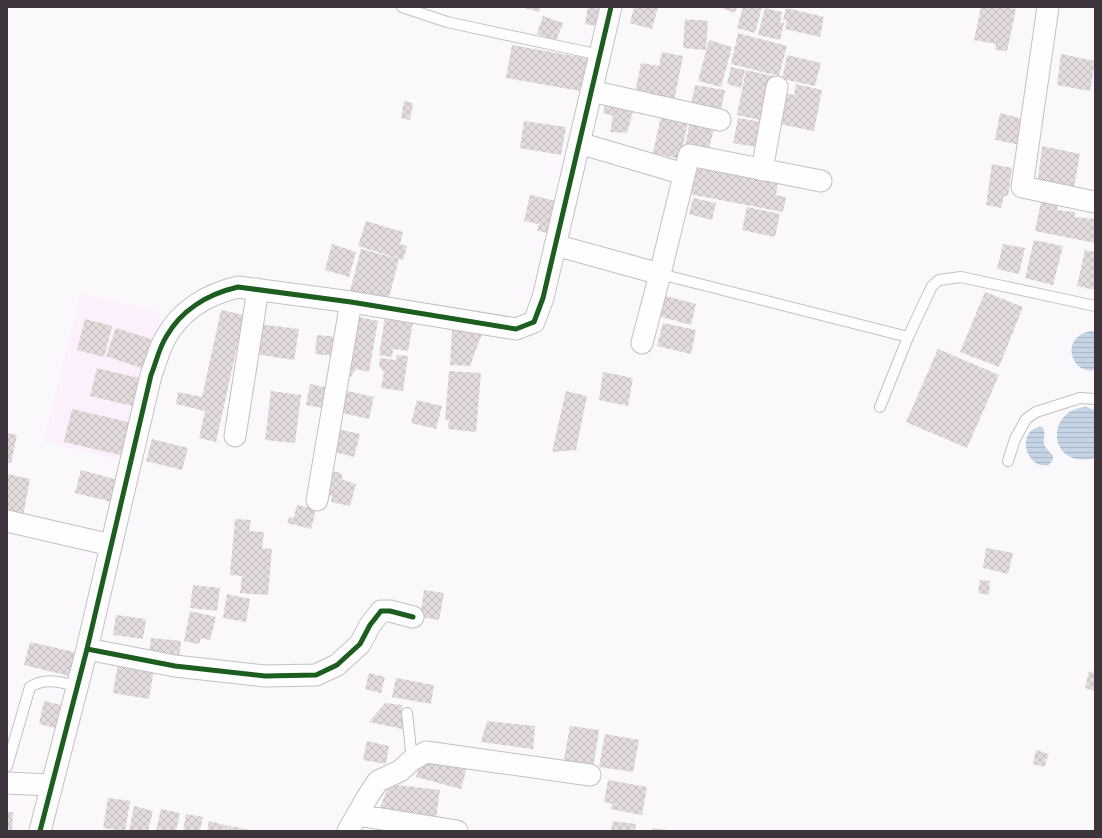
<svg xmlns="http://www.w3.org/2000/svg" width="1102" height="838" font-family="Overpass,sans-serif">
<defs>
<pattern id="water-rules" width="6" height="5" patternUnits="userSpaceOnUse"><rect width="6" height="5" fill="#c4d4e5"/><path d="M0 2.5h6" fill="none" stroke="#a9b7c6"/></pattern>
<pattern id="building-cross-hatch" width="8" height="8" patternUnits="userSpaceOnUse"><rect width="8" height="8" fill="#e3dbdb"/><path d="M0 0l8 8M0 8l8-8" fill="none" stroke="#c4bdbd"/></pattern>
</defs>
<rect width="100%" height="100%" fill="#fbf8fb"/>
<!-- built -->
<path fill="#fcf0fc" d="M 81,293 L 162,313 L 126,462 L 44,442 Z"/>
<!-- water -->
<path fill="url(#water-rules)" d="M 1091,331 L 1095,332 L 1095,370 C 1071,375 1059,337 1091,331 Z
M 1086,407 L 1095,410 L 1095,458 C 1048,470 1044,410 1086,407 Z
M 1040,427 L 1043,428 C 1048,438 1037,442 1053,455 L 1053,459 L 1049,465 C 1025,470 1016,430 1040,427 Z"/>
<!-- building -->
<path fill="url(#building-cross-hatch)" d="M 521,7 L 541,7 L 539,12 Z
M 588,7 L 606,7 L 602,27 L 585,24 Z
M 634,7 L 658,7 L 652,29 L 630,23 Z
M 719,7 L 737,7 L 735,13 Z
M 743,7 L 762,7 L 755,33 L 737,28 Z
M 981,7 L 1006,7 L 1016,9 L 1007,51 L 995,50 L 996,44 L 974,40 Z
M 765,8 L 782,12 L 780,22 L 784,23 L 780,40 L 758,35 Z
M 786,8 L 824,17 L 820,37 L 785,29 L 787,20 L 783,20 Z
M 543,16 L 563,23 L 556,41 L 537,34 Z
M 685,19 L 708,21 L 706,50 L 683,48 Z
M 738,33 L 787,46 L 779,76 L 731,64 Z
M 709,40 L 732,47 L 721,87 L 698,81 Z
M 512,45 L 591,59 L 586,92 L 506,78 Z
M 662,52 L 683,56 L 674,101 L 635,93 L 641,63 L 659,66 Z
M 1061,54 L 1095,61 L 1090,91 L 1057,85 Z
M 787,55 L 821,63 L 815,86 L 782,79 Z
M 731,67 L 745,70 L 741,88 L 727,84 Z
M 746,70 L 773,76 L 764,121 L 737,115 Z
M 796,84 L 822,90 L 814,131 L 774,123 L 781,92 L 794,95 Z
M 695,85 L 725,90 L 721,110 L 691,105 Z
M 607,97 L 635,105 L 627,133 L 610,132 L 613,116 L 603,113 Z
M 404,101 L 413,103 L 410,120 L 401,118 Z
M 1000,113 L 1027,120 L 1021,145 L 995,140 Z
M 661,116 L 688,122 L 680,159 L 653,153 Z
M 738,118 L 761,122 L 756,147 L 733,143 Z
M 524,121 L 566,127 L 561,155 L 520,148 Z
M 690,123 L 714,128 L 708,154 L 684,149 Z
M 1042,146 L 1080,154 L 1074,187 L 1038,179 Z
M 992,164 L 1012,168 L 1008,196 L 1004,196 L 1001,208 L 986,205 Z
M 695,165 L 778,182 L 776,195 L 786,197 L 783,212 L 689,194 Z
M 530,195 L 561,202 L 554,234 L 537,231 L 539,224 L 524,221 Z
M 1042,197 L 1058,199 L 1057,210 L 1075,212 L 1075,217 L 1095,219 L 1095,243 L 1035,231 Z
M 693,198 L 716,203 L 712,220 L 689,214 Z
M 747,207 L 780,214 L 775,237 L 742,230 Z
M 366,221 L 403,232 L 400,244 L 407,246 L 403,260 L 358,246 Z
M 1034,240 L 1063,246 L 1053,285 L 1025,278 Z
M 332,244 L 356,252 L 349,277 L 325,270 Z
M 1003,244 L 1025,248 L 1019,274 L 997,269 Z
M 361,249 L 399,259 L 388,301 L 350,291 Z
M 1085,250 L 1095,252 L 1095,290 L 1077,286 Z
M 985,292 L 1023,307 L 999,367 L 960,352 Z
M 659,294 L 696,304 L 691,325 L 654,315 Z
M 221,310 L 244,315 L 216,442 L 199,438 L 205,411 L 176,404 L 178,392 L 202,397 Z
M 354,316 L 378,321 L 369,372 L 356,369 L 351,377 L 344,372 Z
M 385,318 L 413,322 L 408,351 L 393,349 L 392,357 L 379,355 Z
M 85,319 L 112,326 L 104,357 L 77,350 Z
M 663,323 L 696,330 L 691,354 L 657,346 Z
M 258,324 L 299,329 L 294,360 L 254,354 Z
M 116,328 L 154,340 L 144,369 L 106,356 Z
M 452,330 L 483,331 L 470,366 L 450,365 Z
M 317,335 L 339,337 L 336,356 L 315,354 Z
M 938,349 L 999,375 L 967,448 L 906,422 Z
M 397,355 L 408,356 L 403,391 L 381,388 L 384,372 L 379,366 L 380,358 L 396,360 Z
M 97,368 L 143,379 L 137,407 L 90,396 Z
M 449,371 L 481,373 L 476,432 L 448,429 L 449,420 L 445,420 Z
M 603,372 L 633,378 L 628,406 L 599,400 Z
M 310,384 L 333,389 L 328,409 L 306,405 Z
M 343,390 L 374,397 L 369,419 L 338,412 Z
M 271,391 L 301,395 L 295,443 L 265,440 Z
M 566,391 L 587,396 L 576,450 L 552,452 Z
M 417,400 L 442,406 L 436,429 L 411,423 Z
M 72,409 L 132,423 L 125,456 L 64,442 Z
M 337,429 L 360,434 L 354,457 L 331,451 Z
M 7,433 L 17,435 L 11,463 L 7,463 Z
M 152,439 L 188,448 L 182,470 L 146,461 Z
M 81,470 L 118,480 L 112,502 L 75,493 Z
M 328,470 L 341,473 L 343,480 L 356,484 L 350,506 L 331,502 L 332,496 L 322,493 Z
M 7,474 L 30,479 L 23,516 L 7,513 Z
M 297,505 L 316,509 L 311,529 L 287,523 L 289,518 L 294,517 Z
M 235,519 L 251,520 L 249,531 L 264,532 L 262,548 L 272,549 L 268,595 L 240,593 L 242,576 L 230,575 Z
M 986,548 L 1013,553 L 1008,574 L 983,568 Z
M 980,580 L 990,581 L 989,595 L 978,593 Z
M 193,585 L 220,588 L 217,611 L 190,608 Z
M 424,590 L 444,593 L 439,620 L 420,617 Z
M 227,594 L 250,599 L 246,622 L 223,618 Z
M 190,611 L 216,617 L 210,640 L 201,638 L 199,644 L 184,641 Z
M 116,615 L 146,619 L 143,639 L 113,635 Z
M 151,638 L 181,641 L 179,659 L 149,656 Z
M 30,642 L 83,654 L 77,678 L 24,665 Z
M 118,663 L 154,670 L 149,699 L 113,693 Z
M 1089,671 L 1095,673 L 1095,691 L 1085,688 Z
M 369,673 L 385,677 L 381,693 L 365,689 Z
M 396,678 L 434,685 L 431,704 L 392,697 Z
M 44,701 L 61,705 L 55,728 L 39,724 Z
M 385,703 L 402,705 L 403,729 L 369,722 Z
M 487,721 L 535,726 L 533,749 L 481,742 Z
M 570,726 L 599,730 L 593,769 L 563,765 Z
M 605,734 L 639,740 L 633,772 L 599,767 Z
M 367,741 L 389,746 L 386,764 L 363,760 Z
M 1036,750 L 1049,754 L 1044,767 L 1033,764 Z
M 422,755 L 467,767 L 461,789 L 416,777 Z
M 608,780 L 647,787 L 642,815 L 610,809 L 613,804 L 604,802 Z
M 389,784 L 440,790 L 436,819 L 378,813 Z
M 108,798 L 130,801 L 125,831 L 103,828 Z
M 134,806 L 153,811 L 148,831 L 129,831 Z
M 161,809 L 180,813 L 176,831 L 156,831 Z
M 7,812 L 13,812 L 12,831 L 7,831 Z
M 186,814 L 203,817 L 200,831 L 183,831 Z
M 209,821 L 228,826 L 227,831 L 207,831 Z
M 613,821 L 636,824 L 635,831 L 611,831 Z
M 229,826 L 251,830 L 250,831 L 228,831 Z
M 653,828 L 669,830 L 669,831 L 652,831 Z"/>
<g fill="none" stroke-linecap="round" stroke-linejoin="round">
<!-- lane casing -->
<g stroke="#c5bfc5" stroke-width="12">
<path id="lane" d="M 402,7 L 447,22 L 600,55
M 660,274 L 908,337
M 880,407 L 908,337 L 932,286 L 939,280 L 961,277 L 1095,306
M 1008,461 L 1015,439 L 1026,419 L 1036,412 L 1080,398 L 1095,399
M 407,713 L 412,760
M 7,766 L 30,687 C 45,677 60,682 77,686"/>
</g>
<!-- street casing -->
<g stroke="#c5bfc5" stroke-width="23">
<path id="street" d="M 1048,7 L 1022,187 L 1095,202
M 591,91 L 720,120
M 579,143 L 684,174
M 762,170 L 777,87
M 555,245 L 660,274
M 642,343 L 660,274 L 689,155 L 821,181
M 235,436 L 258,289
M 317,500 L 351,302
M 7,521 L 111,545
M 87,649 L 175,666 L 265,676 L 316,675 L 337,665 L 360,644 L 370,625 L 381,611 L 390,611 L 413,617
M 7,783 L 51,785
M 357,815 L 457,831
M 40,831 L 87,649 L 151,375 C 156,363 159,348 166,337 C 181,310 208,294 238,287 L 351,302 L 516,329 L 534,322 L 543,298 L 611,7
M 348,831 L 368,796 L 378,781 L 400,771 L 412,760 L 426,752 L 590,775"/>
</g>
<!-- lane -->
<use href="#lane" stroke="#fefefe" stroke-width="10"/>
<!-- street -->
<use href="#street" stroke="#fefefe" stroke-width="21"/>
<!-- cycleway casing -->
<g stroke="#fff" stroke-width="8">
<path id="cycleway" d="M 87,649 L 175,666 L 265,676 L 316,675 L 337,665 L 360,644 L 370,625 L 381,611 L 390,611 L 413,617
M 40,831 L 87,649 L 151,375 C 156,363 159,348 166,337 C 181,310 208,294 238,287 L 351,302 L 516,329 L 534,322 L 543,298 L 611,7"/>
</g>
<!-- cycleway -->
<use href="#cycleway" stroke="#1b5e20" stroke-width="5"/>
</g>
<!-- border -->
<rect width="1102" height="838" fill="none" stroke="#3e343e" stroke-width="16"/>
</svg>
